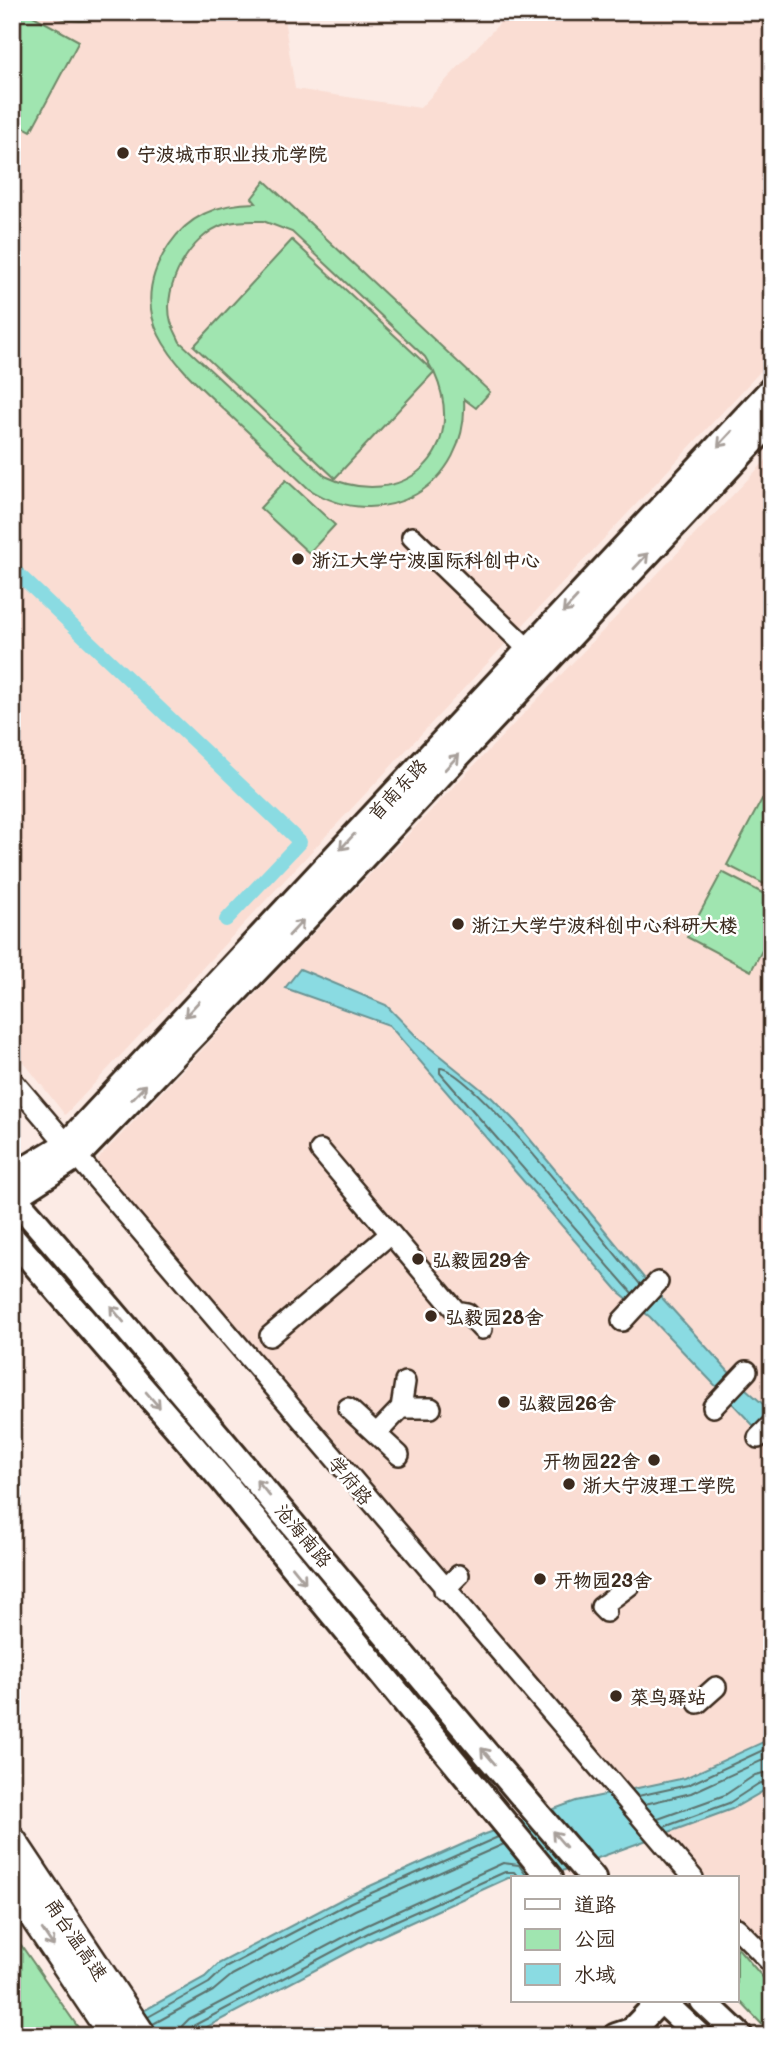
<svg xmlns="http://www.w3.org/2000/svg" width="784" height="2048" font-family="Mali,'LXGW WenKai TC',sans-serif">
<rect width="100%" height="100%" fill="#fcebe5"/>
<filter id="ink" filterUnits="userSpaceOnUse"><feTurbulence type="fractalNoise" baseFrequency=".0143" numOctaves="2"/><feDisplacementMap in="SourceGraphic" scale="14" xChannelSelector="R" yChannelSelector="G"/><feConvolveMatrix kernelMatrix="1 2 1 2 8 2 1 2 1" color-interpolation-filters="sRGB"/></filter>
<g filter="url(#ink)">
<!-- built -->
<path fill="#faddd3" d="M 12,12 L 283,12 L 295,89 L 420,108 L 510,12 L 772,12 L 772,359 L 65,1115 L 12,1047 Z
M 772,454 L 772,1963 L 737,1921 L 737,1878 L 700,1878 L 94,1163 Z"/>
<!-- green -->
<path fill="#a0e5b0" stroke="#6e8867" stroke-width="2" fill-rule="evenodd" d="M 12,12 L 26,12 L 79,41 L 31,131 L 12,121 Z
M 46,12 L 123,12 C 98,21 71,26 46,12 Z
M 265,181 L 490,392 L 476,408 L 464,399 C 469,486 383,536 309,489 C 283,465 257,440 231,416 C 181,369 118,320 169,245 C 189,215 220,203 256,203 L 252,198 ZM 263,221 L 292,232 L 425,357 L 433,371 L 292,240 L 194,346 L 335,478 L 434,372 C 470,452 404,513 325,476 L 180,342 C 177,335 173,328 171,322 C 161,286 191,235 225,224 C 237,220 251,221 263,221 Z
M 286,480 L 335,525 L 309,553 L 260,508 Z
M 762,799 L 772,804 L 772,888 L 727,865 Z
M 722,872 L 772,898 L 772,932 L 751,971 L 687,937 Z
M 12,1932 L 84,2036 L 12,2036 Z
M 737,1947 L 772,1988 L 772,2035 L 737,1998 Z"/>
<!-- water -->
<path fill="#8adbe2" stroke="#6a9494" stroke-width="2" d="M 300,969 L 386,1005 L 419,1039 L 492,1098 L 515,1121 L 644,1278 L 737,1381 L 772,1412 L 772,1445 L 650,1317 L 619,1292 L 389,1025 L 285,988 Z
M 772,1738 L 772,1786 L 732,1809 L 543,1878 L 508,1878 L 372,1940 L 190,2036 L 98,2036 L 205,1977 L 218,1964 L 348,1896 L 483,1835 L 576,1801 L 685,1778 Z"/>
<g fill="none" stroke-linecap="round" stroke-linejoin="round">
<!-- shore -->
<path stroke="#5b716c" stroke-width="2" d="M 632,1293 L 440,1073 L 440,1068 C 474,1070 610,1250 640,1284
M 638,1796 L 688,1785 L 772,1746
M 645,1804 L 691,1793 L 772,1756
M 658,1819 L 725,1795 L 755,1775 L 772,1771
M 664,1827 L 729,1803 L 758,1784 L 772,1780
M 148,2017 L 209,1983 L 225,1968 L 351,1902 L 498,1837
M 153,2024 L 213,1991 L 232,1975 L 355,1910 L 504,1844
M 180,2036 L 182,2026 L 189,2019 L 365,1926 L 503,1863 L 519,1865 L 528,1878
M 189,2036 L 193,2026 L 368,1933 L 505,1872 L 514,1872 L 519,1878"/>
<!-- canal -->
<path stroke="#8adbe2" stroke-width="14" d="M 12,568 L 300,842 L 226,920"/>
<!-- minor casing -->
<g stroke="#3b2a1e" stroke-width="24">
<path id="minor" d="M 412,537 L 528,649
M 12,1080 L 693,1878
M 320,1150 L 456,1311 L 467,1313 L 482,1329
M 622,1321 L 658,1282
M 270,1336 L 390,1234
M 405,1382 L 401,1408 L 431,1408
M 713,1407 L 747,1371
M 348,1408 L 399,1455
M 377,1433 L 401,1408
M 758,1438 L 772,1424
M 444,1590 L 459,1575
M 606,1612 L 601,1607 L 630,1585
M 698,1703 L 716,1687
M 737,1928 L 772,1964"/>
</g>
<!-- major casing -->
<g stroke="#3b2a1e" stroke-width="30">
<path id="major" d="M 12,1177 L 67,1144 L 772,389
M 12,1195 C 209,1420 397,1653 593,1878
M 12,1198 L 77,1156 L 288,937 L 772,421
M 12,1238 L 223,1481 L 550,1878
M 662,2001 L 699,2036
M 703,2001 L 740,2036
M 616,2036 L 631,2031 L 660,2001"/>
</g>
<!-- highway casing -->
<g stroke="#3b2a1e" stroke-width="33">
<path id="highway" d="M 12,1841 L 142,2036
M 12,1884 L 114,2036"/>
</g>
<!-- minor -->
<use href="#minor" stroke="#fff" stroke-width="19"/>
<!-- major -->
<use href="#major" stroke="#fff" stroke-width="24"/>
<!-- highway -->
<use href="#highway" stroke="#fff" stroke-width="28"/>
</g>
<!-- one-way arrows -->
<defs><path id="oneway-shaft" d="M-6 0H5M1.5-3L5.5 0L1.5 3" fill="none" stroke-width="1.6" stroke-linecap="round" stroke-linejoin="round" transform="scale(1.75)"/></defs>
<g stroke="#a79f9a">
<use href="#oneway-shaft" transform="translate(725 439) rotate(133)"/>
<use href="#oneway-shaft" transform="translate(641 561) rotate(-47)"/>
<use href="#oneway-shaft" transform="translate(570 605) rotate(133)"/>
<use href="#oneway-shaft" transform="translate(452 762) rotate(-47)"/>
<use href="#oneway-shaft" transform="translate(347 842) rotate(133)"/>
<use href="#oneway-shaft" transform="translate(296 928) rotate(-47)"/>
<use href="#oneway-shaft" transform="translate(192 1009) rotate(133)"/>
<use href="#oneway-shaft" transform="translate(139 1092) rotate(-46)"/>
<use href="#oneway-shaft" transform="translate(117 1314) rotate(-130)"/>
<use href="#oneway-shaft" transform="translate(153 1400) rotate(49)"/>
<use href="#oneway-shaft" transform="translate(263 1488) rotate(-130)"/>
<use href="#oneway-shaft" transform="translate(299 1575) rotate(51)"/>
<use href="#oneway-shaft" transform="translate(488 1756) rotate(-131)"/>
<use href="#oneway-shaft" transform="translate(559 1839) rotate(-131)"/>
<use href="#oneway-shaft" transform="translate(48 1938) rotate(56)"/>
</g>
</g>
<!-- markers -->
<g fill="#3b2a1e" stroke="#fff" stroke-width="2.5">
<circle cx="123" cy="153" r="7"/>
<circle cx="298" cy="559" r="7"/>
<circle cx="458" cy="924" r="7"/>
<circle cx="418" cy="1259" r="7"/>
<circle cx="431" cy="1316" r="7"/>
<circle cx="504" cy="1402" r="7"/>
<circle cx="654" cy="1460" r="7"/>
<circle cx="569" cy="1484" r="7"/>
<circle cx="540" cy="1579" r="7"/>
<circle cx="616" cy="1696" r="7"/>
</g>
<g text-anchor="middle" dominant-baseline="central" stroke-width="5" stroke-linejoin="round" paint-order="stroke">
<!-- poi labels -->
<g font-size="19" font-weight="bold" fill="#3b2a1e" stroke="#fff" text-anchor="start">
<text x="137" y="153">宁波城市职业技术学院</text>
<text x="312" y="559">浙江大学宁波国际科创中心</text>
<text x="472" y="924">浙江大学宁波科创中心科研大楼</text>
<text x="432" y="1259">弘毅园29舍</text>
<text x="445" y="1316">弘毅园28舍</text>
<text x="518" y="1402">弘毅园26舍</text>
<text x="640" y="1460" text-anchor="end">开物园22舍</text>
<text x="583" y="1484">浙大宁波理工学院</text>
<text x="554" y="1579">开物园23舍</text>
<text x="630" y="1696">菜鸟驿站</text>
</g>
<!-- street labels -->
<g font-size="19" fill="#3b2a1e" stroke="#fff">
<text transform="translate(397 789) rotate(-47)">首南东路</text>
<text transform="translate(351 1480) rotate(50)">学府路</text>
<text transform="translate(304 1535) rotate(50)">沧海南路</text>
<text transform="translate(77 1939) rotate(56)">甬台温高速</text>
</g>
</g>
<!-- margin -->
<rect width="784" height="2048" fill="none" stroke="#fff" stroke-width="42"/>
<rect x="21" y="21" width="742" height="2006" fill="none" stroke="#3b2a1e" stroke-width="2.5" filter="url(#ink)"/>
<!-- legend -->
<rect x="511" y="1876" width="228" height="126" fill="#ffffff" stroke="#b1aaa5" stroke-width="2"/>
<rect x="525" y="1899" width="35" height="10" fill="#ffffff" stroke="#b1aaa5" stroke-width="2"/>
<text x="574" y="1912" font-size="21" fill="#3b2a1e">道路</text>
<rect x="525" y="1929" width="35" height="21" fill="#a0e5b0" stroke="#b1aaa5" stroke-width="2"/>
<text x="574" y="1946" font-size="21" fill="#3b2a1e">公园</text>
<rect x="525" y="1964" width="35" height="21" fill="#8adbe2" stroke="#b1aaa5" stroke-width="2"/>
<text x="574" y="1982" font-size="21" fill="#3b2a1e">水域</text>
</svg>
